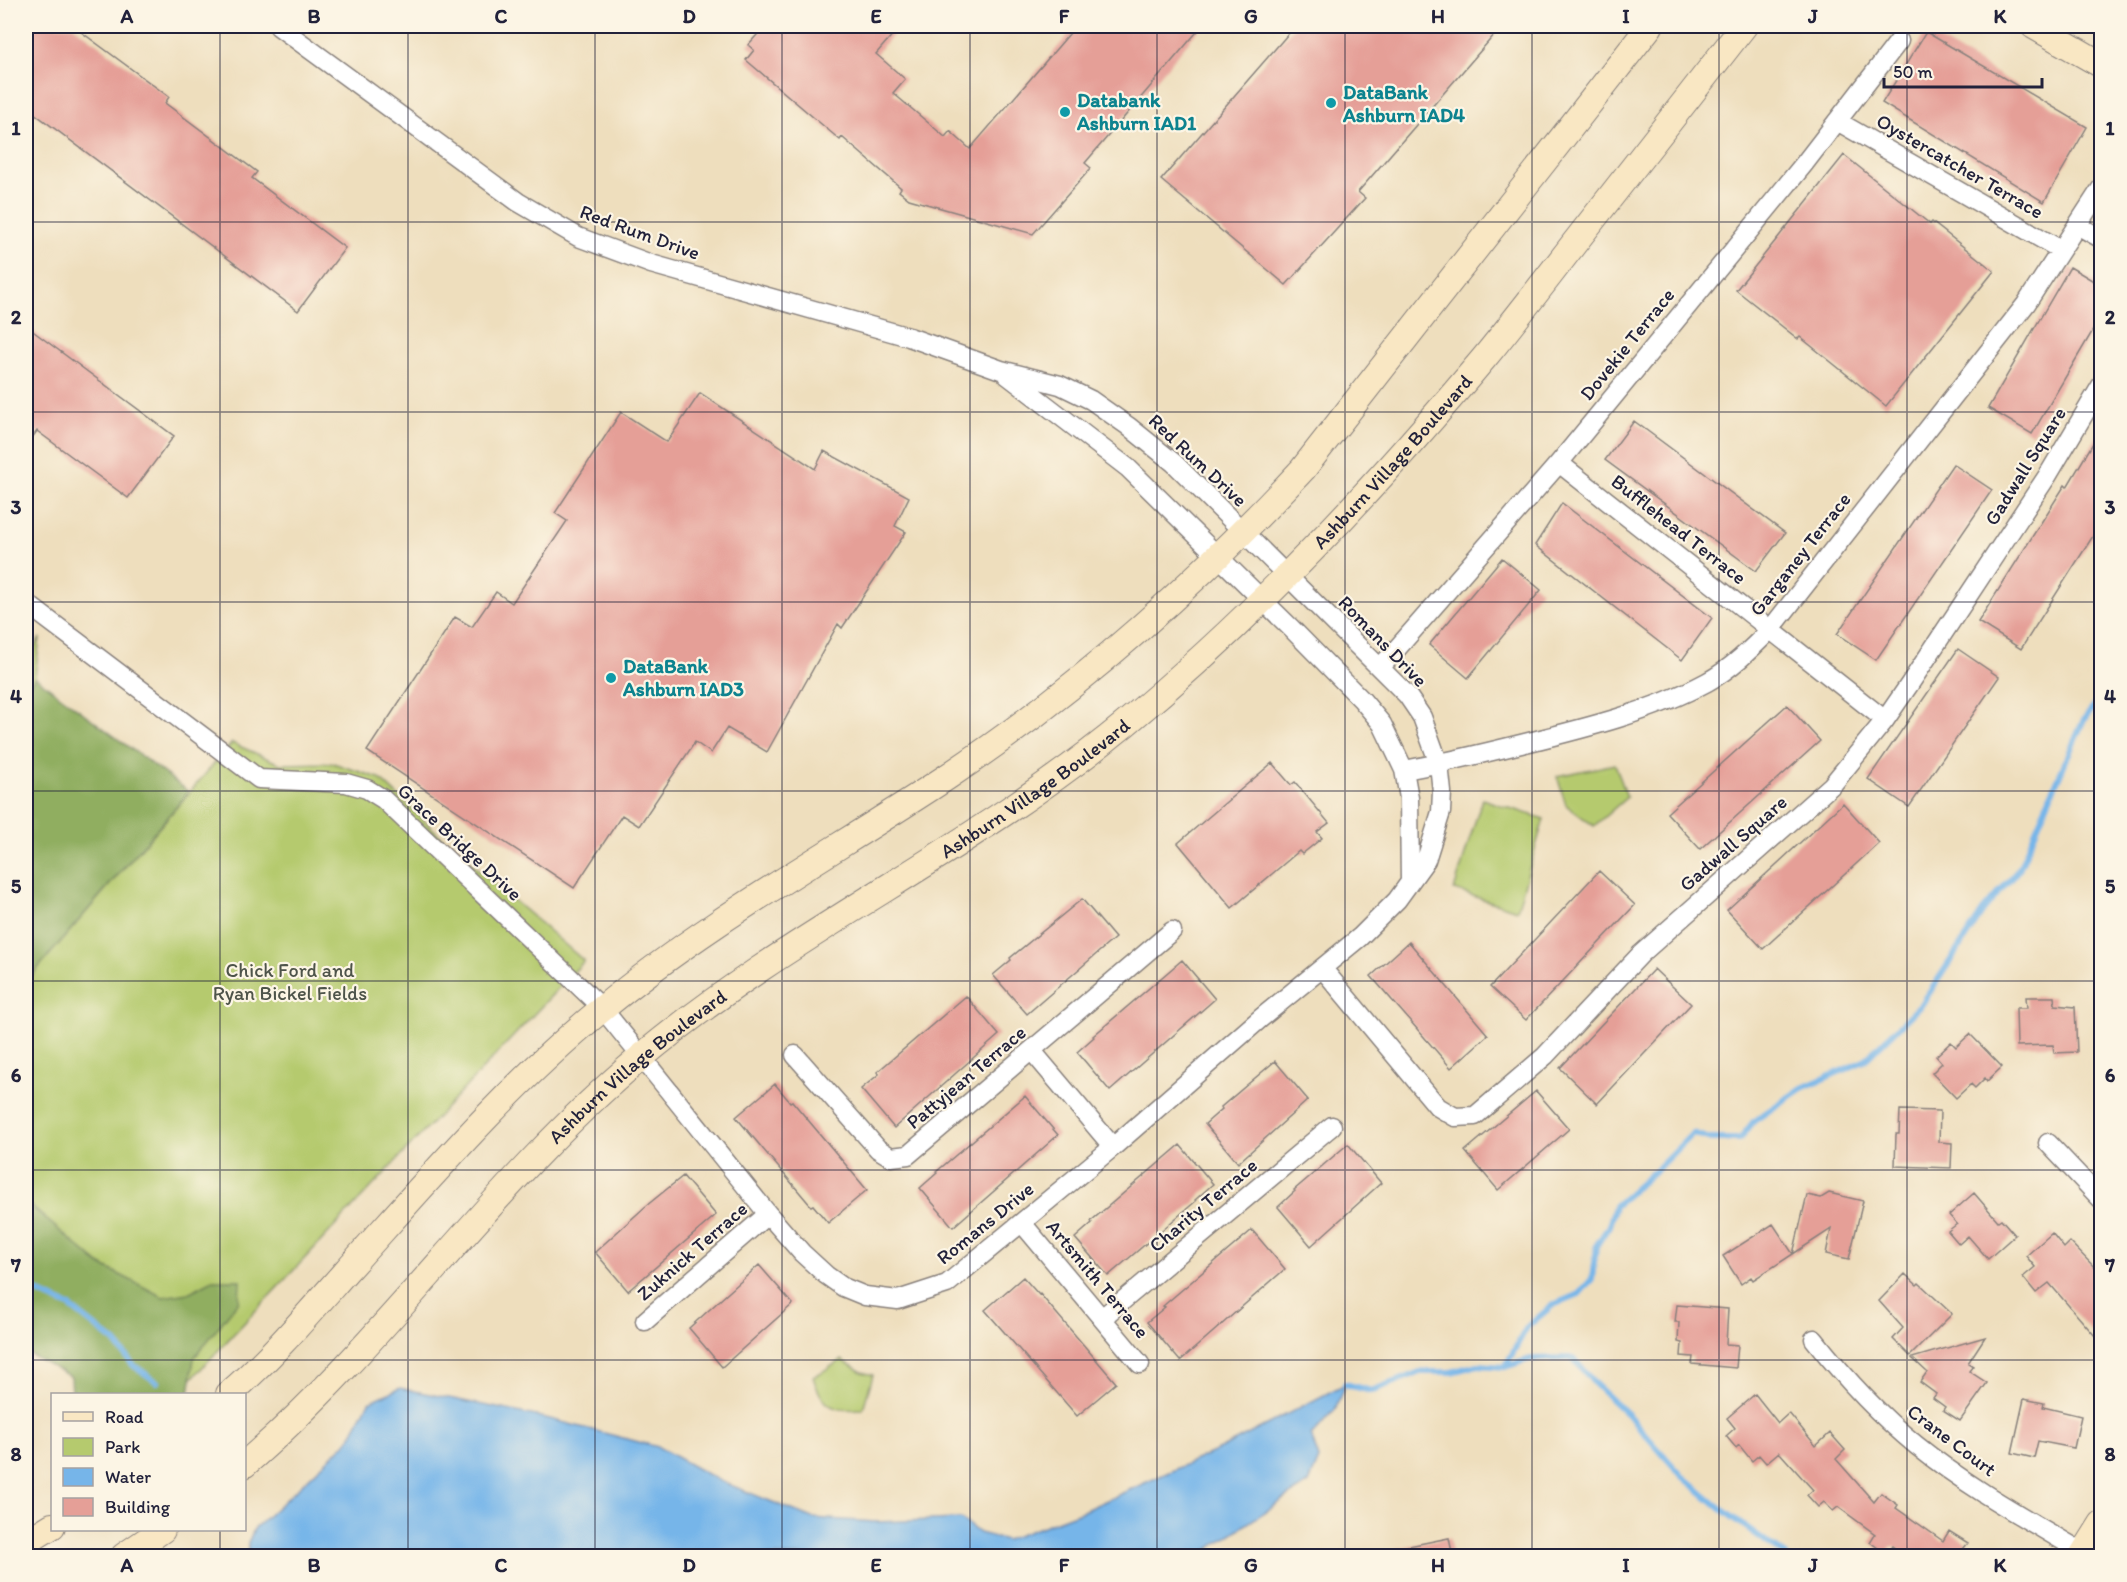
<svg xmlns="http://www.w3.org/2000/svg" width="2127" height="1582" font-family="Itim,sans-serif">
<rect width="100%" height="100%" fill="#fcf5e5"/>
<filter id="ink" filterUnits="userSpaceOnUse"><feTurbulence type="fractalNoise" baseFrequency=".0167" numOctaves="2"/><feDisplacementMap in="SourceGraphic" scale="12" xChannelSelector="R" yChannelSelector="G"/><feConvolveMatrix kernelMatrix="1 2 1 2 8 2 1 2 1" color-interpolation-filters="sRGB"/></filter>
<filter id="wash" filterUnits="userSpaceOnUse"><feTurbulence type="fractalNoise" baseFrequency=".008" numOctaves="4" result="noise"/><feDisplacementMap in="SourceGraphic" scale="24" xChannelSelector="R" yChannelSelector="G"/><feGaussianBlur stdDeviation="1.35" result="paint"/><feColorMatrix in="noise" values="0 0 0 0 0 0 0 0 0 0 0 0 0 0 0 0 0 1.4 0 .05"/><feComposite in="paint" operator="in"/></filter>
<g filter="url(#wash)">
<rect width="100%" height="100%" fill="#eedebd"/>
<!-- green -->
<path fill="#b5ca6e" stroke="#6c7654" stroke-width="1.5" d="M 40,638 L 35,677 L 26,689 L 26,645 L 32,650 Z
M 232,743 L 280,764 L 333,763 L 379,778 L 452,847 L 584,961 L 184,1387 L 26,1244 L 26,982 Z
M 1615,764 L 1627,797 L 1594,826 L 1566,805 L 1557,776 Z
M 1482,799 L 1544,819 L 1517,910 L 1454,890 Z
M 842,1360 L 862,1372 L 873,1375 L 863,1409 C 832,1411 823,1408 813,1377 Z"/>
<!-- forest -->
<path fill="#90ae61" stroke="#59684e" stroke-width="1.5" d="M 35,677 L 189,792 L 26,982 L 26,689 Z
M 26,1202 L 99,1264 L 163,1297 L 188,1293 L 213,1280 L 240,1280 L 239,1301 L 194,1358 L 189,1394 L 72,1394 L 71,1377 L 26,1352 Z"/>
<!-- water -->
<path fill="#76b5e9" stroke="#4c6c92" stroke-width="1.5" d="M 1345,1384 L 1335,1410 L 1311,1436 L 1319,1459 L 1309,1483 L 1198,1556 L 248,1556 L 248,1543 L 254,1529 L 348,1441 L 369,1402 L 400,1388 L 546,1418 L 658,1447 L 718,1480 L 812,1518 L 876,1522 L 961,1519 L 979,1533 L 1006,1540 L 1083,1511 L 1222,1448 Z"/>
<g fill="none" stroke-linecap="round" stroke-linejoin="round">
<!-- stream -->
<path stroke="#76b5e9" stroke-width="6" d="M 26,1287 L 69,1306 L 115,1342 L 133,1365 L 157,1382
M 1505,1367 L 1527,1327 L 1553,1305 L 1579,1294 L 1592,1279 L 1596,1246 L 1609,1226 L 1615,1206 L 1659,1167 L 1693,1133 L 1710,1139 L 1740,1139 L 1754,1121 L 1802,1088 L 1864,1061 L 1922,1004 L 1983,911 L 2019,869 L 2084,719 L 2102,698
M 1345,1384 L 1371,1391 L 1420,1372 L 1451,1372 L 1478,1365 L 1505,1367 L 1530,1359 L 1573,1358 L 1595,1384 L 1629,1416 L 1682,1476 L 1720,1508 L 1786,1556"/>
</g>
<g id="blocks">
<!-- building -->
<path fill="#e59f97" d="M 26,26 L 73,26 L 169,97 L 165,103 L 257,172 L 252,178 L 345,248 L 298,311 L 26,107 Z
M 765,26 L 900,26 L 876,54 L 905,79 L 893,93 L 945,137 L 950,131 L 970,149 L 1076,26 L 1202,26 L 1085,163 L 1091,168 L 1033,234 L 909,199 L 899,191 L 901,188 L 842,137 L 840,140 L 746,60 L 754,50 L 748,45 Z
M 1295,26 L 1502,26 L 1358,192 L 1365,198 L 1286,285 L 1161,180 Z
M 1926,32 L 2087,127 L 2044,202 L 1882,103 Z
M 1844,155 L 1930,224 L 1932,222 L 1994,271 L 1886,406 L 1800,337 L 1798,339 L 1736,290 Z
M 2070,267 L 2102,286 L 2102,315 L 2032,434 L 1988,408 Z
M 26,326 L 174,436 L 128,498 L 37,431 L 26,446 Z
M 700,393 L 815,469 L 824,451 L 909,497 L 895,526 L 906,532 L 842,628 L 838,624 L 767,752 L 727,728 L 711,753 L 695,742 L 639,826 L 622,815 L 574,888 L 367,751 L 455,617 L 472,627 L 496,592 L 512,603 L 567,521 L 555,513 L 621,412 L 667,442 Z
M 1634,421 L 1785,533 L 1756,571 L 1605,460 Z
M 2102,428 L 2102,522 L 2021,649 L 1978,622 L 2065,485 L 2067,487 Z
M 1953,464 L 1992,490 L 1876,660 L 1837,634 Z
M 1562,503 L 1712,618 L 1682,660 L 1535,545 Z
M 1502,558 L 1541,590 L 1468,678 L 1429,645 Z
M 1958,649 L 1999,677 L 1909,807 L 1868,779 Z
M 1787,705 L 1820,741 L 1700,849 L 1667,813 Z
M 1272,763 L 1291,785 L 1295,782 L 1329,823 L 1317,832 L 1322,838 L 1302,854 L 1299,851 L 1232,908 L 1178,843 Z
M 1843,803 L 1879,843 L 1763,949 L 1727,910 Z
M 1599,871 L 1635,905 L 1526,1020 L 1490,987 Z
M 1082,899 L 1115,938 L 1027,1014 L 993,975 L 1011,960 L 1010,958 Z
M 1409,942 L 1488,1035 L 1451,1068 L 1371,976 Z
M 1182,960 L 1215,999 L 1110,1091 L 1077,1052 L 1094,1037 L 1093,1036 Z
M 1654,969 L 1691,1004 L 1597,1104 L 1560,1068 Z
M 966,996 L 999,1035 L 894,1128 L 861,1089 L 879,1074 L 877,1072 Z
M 2026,997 L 2054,997 L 2055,1005 L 2075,1007 L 2077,1052 L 2054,1053 L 2053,1045 L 2017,1046 L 2016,1008 L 2027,1008 Z
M 1970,1034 L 2002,1067 L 1987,1081 L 1985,1078 L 1975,1088 L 1971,1084 L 1956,1098 L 1932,1073 L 1942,1063 L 1936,1056 L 1951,1042 L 1956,1047 Z
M 1275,1061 L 1308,1100 L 1238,1163 L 1205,1124 L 1222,1109 L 1221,1107 Z
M 775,1084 L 790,1102 L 792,1101 L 867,1190 L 828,1223 L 813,1205 L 811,1206 L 736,1117 Z
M 1536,1091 L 1569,1129 L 1498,1190 L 1465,1151 Z
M 1025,1096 L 1058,1135 L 953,1227 L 920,1188 L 937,1173 L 936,1172 Z
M 1900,1110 L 1940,1111 L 1939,1142 L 1952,1143 L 1951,1168 L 1895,1166 L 1896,1134 L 1899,1134 Z
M 1348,1144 L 1381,1183 L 1311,1246 L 1278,1207 L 1295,1191 L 1294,1190 Z
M 1180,1145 L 1213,1184 L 1195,1200 L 1196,1201 L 1108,1276 L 1075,1238 L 1092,1223 L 1091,1221 Z
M 683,1176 L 716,1215 L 628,1291 L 595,1252 L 646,1206 Z
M 1829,1193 L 1863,1201 L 1849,1259 L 1826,1254 L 1831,1229 L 1793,1254 L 1807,1195 L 1821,1198 Z
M 1974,1193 L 1998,1221 L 2001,1219 L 2015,1235 L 1988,1259 L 1968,1236 L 1959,1244 L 1948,1231 L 1957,1224 L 1949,1215 Z
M 1773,1224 L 1793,1254 L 1753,1280 L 1751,1277 L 1741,1284 L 1723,1256 Z
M 1252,1230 L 1285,1269 L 1180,1361 L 1147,1322 L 1165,1307 L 1163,1306 Z
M 2052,1233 L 2064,1248 L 2070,1242 L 2102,1275 L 2102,1344 L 2049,1283 L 2036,1293 L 2023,1277 L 2035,1267 L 2026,1256 Z
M 759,1265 L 793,1304 L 722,1367 L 689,1328 Z
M 1905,1274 L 1917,1285 L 1919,1283 L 1952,1314 L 1910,1356 L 1893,1339 L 1903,1328 L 1879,1301 Z
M 1023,1277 L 1039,1295 L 1040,1294 L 1116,1383 L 1077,1416 L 985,1310 Z
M 1677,1305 L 1728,1309 L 1726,1344 L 1738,1345 L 1736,1368 L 1692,1364 L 1693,1357 L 1681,1356 L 1682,1343 L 1678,1342 L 1679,1322 L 1675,1322 Z
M 1985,1337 L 1968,1363 L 1973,1366 L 1969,1371 L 1987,1383 L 1960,1421 L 1943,1410 L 1945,1407 L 1933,1398 L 1936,1394 L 1920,1382 L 1927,1372 L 1912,1358 Z
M 1755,1394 L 1778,1423 L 1789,1413 L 1816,1446 L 1830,1433 L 1845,1450 L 1836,1459 L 1874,1502 L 1881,1493 L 1898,1505 L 1896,1508 L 1943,1541 L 1949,1531 L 1968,1543 L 1960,1553 L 1965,1557 L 1907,1557 L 1892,1546 L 1886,1554 L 1870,1542 L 1875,1534 L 1838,1507 L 1833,1511 L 1824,1502 L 1818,1507 L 1807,1495 L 1813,1490 L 1779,1452 L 1766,1463 L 1759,1455 L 1752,1461 L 1739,1445 L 1736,1448 L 1726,1436 L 1735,1428 L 1727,1418 Z
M 2024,1399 L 2044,1403 L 2043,1407 L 2081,1416 L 2074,1448 L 2038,1441 L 2034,1458 L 2012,1453 Z
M 1449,1538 L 1453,1557 L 1395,1557 L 1394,1549 Z"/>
</g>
</g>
<g filter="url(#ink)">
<use href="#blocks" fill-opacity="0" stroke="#88807c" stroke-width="1.5"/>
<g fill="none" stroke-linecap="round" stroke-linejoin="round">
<!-- street casing -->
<g stroke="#88807c" stroke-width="21">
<path id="street" d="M 1837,121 L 2061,250
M 2077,225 L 2102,239
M 1007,375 L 1128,468 L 1291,628 L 1362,700 L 1382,724 L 1404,770 L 1409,798 L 1410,882
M 1559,463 L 1885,720
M 26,603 L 259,779 L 346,783 L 367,789 L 383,799 L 602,1008 L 768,1214 L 802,1253 L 826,1275 L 843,1287 L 865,1296 L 898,1300 L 947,1284 L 1113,1147 L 1261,1018 L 1360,937 L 1397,900 L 1426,860 L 1441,812 L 1442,792 L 1439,764 L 1422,717 L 1407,695 L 1174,463 L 1128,426 L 1091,400 L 1060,385 L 1001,370 L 909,337 L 651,264 L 578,237 L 518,202 L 278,26
M 1380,668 L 1559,463 L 1804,164 L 1899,41
M 1404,770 C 1445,763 1485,753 1525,743 C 1586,728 1651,712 1707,682 C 1731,669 1751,649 1770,630 L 2026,304 L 2102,187
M 1322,968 L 1438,1107 L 1455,1117 L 1475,1116 L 1545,1056 L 1641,954 L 1832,785 L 1885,720 L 1909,685 L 2048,475 L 2102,384
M 1032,1051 L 1113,1147
M 795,1055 L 878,1149 L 891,1157 L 908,1155 L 1172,931
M 2048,1143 L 2102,1200
M 1022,1223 L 1140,1364
M 1102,1318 L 1332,1126
M 645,1321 L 768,1214
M 1814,1339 C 1844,1377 1878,1414 1916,1445 C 1969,1488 2030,1521 2089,1556"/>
</g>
<!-- secondary casing -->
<g stroke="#88807c" stroke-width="28">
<g id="secondary">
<path d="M 2034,26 L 2102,65"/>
<path d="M 229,1394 C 272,1357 309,1313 347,1270 C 428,1180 508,1086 602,1009 C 709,920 831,854 947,777 C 1078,690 1196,584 1303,469 L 1650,26"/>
<path id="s1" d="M 244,1465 C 388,1341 494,1180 640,1058 C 790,932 973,850 1125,724 C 1257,615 1375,488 1485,357 C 1516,319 1546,280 1576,241 C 1632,169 1688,97 1744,26"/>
<path d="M 26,1542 L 52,1526"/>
<path d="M 124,1556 L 162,1530"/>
<path d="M 2082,1556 L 2102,1524"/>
</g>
</g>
<!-- street -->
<use href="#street" stroke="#fff" stroke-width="18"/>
<!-- secondary -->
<use href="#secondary" stroke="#f9e7c3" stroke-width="26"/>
</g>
</g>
<!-- grid -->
<path fill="none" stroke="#22223b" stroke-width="1.5" stroke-opacity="0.55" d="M 220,26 L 220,1394M 408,26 L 408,1556M 595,26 L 595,1556M 782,26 L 782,1556M 970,26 L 970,1556M 1157,26 L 1157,1556M 1345,26 L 1345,1556M 1532,26 L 1532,1556M 1719,26 L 1719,1556M 1907,26 L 1907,1556M 26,222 L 2102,222M 26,412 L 2102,412M 26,602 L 2102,602M 26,791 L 2102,791M 26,981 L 2102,981M 26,1170 L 2102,1170M 26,1360 L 2102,1360M 220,1530 L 220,1556"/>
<!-- markers -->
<g fill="#0f9aa8" stroke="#fcf5e5" stroke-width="2">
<circle cx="1331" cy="103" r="6"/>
<circle cx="1065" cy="112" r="6"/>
<circle cx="611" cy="678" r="6"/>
</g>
<g text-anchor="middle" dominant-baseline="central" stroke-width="4.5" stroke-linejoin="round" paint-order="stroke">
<!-- culture labels -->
<g font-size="20" font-weight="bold" fill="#0d838f" stroke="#fcf5e5" text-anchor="start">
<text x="1343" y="92">DataBank<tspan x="1343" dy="23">Ashburn IAD4</tspan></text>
<text x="1077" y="100">Databank<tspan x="1077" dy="23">Ashburn IAD1</tspan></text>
<text x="623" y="666">DataBank<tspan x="623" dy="23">Ashburn IAD3</tspan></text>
</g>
<!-- street labels -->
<g font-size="20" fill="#22223b" stroke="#fcf5e5">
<text transform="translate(1960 166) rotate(30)">Oystercatcher Terrace</text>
<text transform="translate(640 232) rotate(20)">Red Rum Drive</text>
<text transform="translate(1627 344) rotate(-51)">Dovekie Terrace</text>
<text transform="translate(1198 460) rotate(43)">Red Rum Drive</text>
<text stroke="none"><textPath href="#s1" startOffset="1533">Ashburn Village Boulevard</textPath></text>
<text transform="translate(2025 466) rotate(-58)">Gadwall Square</text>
<text transform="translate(1679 529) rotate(38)">Bufflehead Terrace</text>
<text transform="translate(1800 554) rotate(-52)">Garganey Terrace</text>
<text transform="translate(1383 641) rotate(46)">Romans Drive</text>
<text stroke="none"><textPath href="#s1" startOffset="1047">Ashburn Village Boulevard</textPath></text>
<text transform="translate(460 842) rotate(43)">Grace Bridge Drive</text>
<text transform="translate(1733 843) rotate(-41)">Gadwall Square</text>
<text stroke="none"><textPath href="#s1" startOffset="561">Ashburn Village Boulevard</textPath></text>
<text transform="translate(966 1077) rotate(-40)">Pattyjean Terrace</text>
<text transform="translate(1203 1205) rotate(-40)">Charity Terrace</text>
<text transform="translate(985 1223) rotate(-39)">Romans Drive</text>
<text transform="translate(692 1251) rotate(-41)">Zuknick Terrace</text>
<text transform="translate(1098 1279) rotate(50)">Artsmith Terrace</text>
<text transform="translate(1952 1440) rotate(37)">Crane Court</text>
</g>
<!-- park labels -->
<g font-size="20" fill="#4e544a" stroke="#fcf5e5">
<text x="290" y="970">Chick Ford and<tspan x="290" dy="23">Ryan Bickel Fields</tspan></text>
</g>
</g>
<!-- margin -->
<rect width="2127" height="1582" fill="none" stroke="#fcf5e5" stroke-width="66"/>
<!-- legend -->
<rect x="51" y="1393" width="195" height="138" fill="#fcf5e5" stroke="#a5a1a1" stroke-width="1.5"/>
<rect x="63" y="1412" width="30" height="9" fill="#f9e7c3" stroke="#a5a1a1" stroke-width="1.5"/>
<text x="105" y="1423" font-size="18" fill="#22223b">Road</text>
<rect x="63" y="1438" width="30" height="18" fill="#b5ca6e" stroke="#a5a1a1" stroke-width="1.5"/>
<text x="105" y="1453" font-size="18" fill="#22223b">Park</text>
<rect x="63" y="1468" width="30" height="18" fill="#76b5e9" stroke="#a5a1a1" stroke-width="1.5"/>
<text x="105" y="1483" font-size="18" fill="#22223b">Water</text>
<rect x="63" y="1498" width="30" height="18" fill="#e59f97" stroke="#a5a1a1" stroke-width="1.5"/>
<text x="105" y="1513" font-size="18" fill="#22223b">Building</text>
<!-- scale -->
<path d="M1884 78v9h158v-9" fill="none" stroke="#22223b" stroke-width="3"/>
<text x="1893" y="78" font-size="18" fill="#22223b" stroke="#fcf5e5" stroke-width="4.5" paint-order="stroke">50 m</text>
<rect x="33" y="33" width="2061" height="1516" fill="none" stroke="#22223b" stroke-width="2"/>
<g font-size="20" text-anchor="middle" font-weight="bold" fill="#22223b">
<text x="127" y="23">A</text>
<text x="314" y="23">B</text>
<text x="501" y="23">C</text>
<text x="689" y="23">D</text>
<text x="876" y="23">E</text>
<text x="1064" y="23">F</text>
<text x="1251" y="23">G</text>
<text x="1438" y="23">H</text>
<text x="1626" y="23">I</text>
<text x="1813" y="23">J</text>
<text x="2000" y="23">K</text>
<text x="16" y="135">1</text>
<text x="2110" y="135">1</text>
<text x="16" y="324">2</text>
<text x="2110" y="324">2</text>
<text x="16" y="514">3</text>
<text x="2110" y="514">3</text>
<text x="16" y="703">4</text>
<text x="2110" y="703">4</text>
<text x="16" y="893">5</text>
<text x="2110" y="893">5</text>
<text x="16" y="1082">6</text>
<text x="2110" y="1082">6</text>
<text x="16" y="1272">7</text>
<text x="2110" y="1272">7</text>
<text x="16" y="1461">8</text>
<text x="2110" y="1461">8</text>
<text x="127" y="1572">A</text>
<text x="314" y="1572">B</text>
<text x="501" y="1572">C</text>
<text x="689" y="1572">D</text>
<text x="876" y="1572">E</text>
<text x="1064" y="1572">F</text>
<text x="1251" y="1572">G</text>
<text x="1438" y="1572">H</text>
<text x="1626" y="1572">I</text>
<text x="1813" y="1572">J</text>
<text x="2000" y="1572">K</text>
</g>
</svg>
